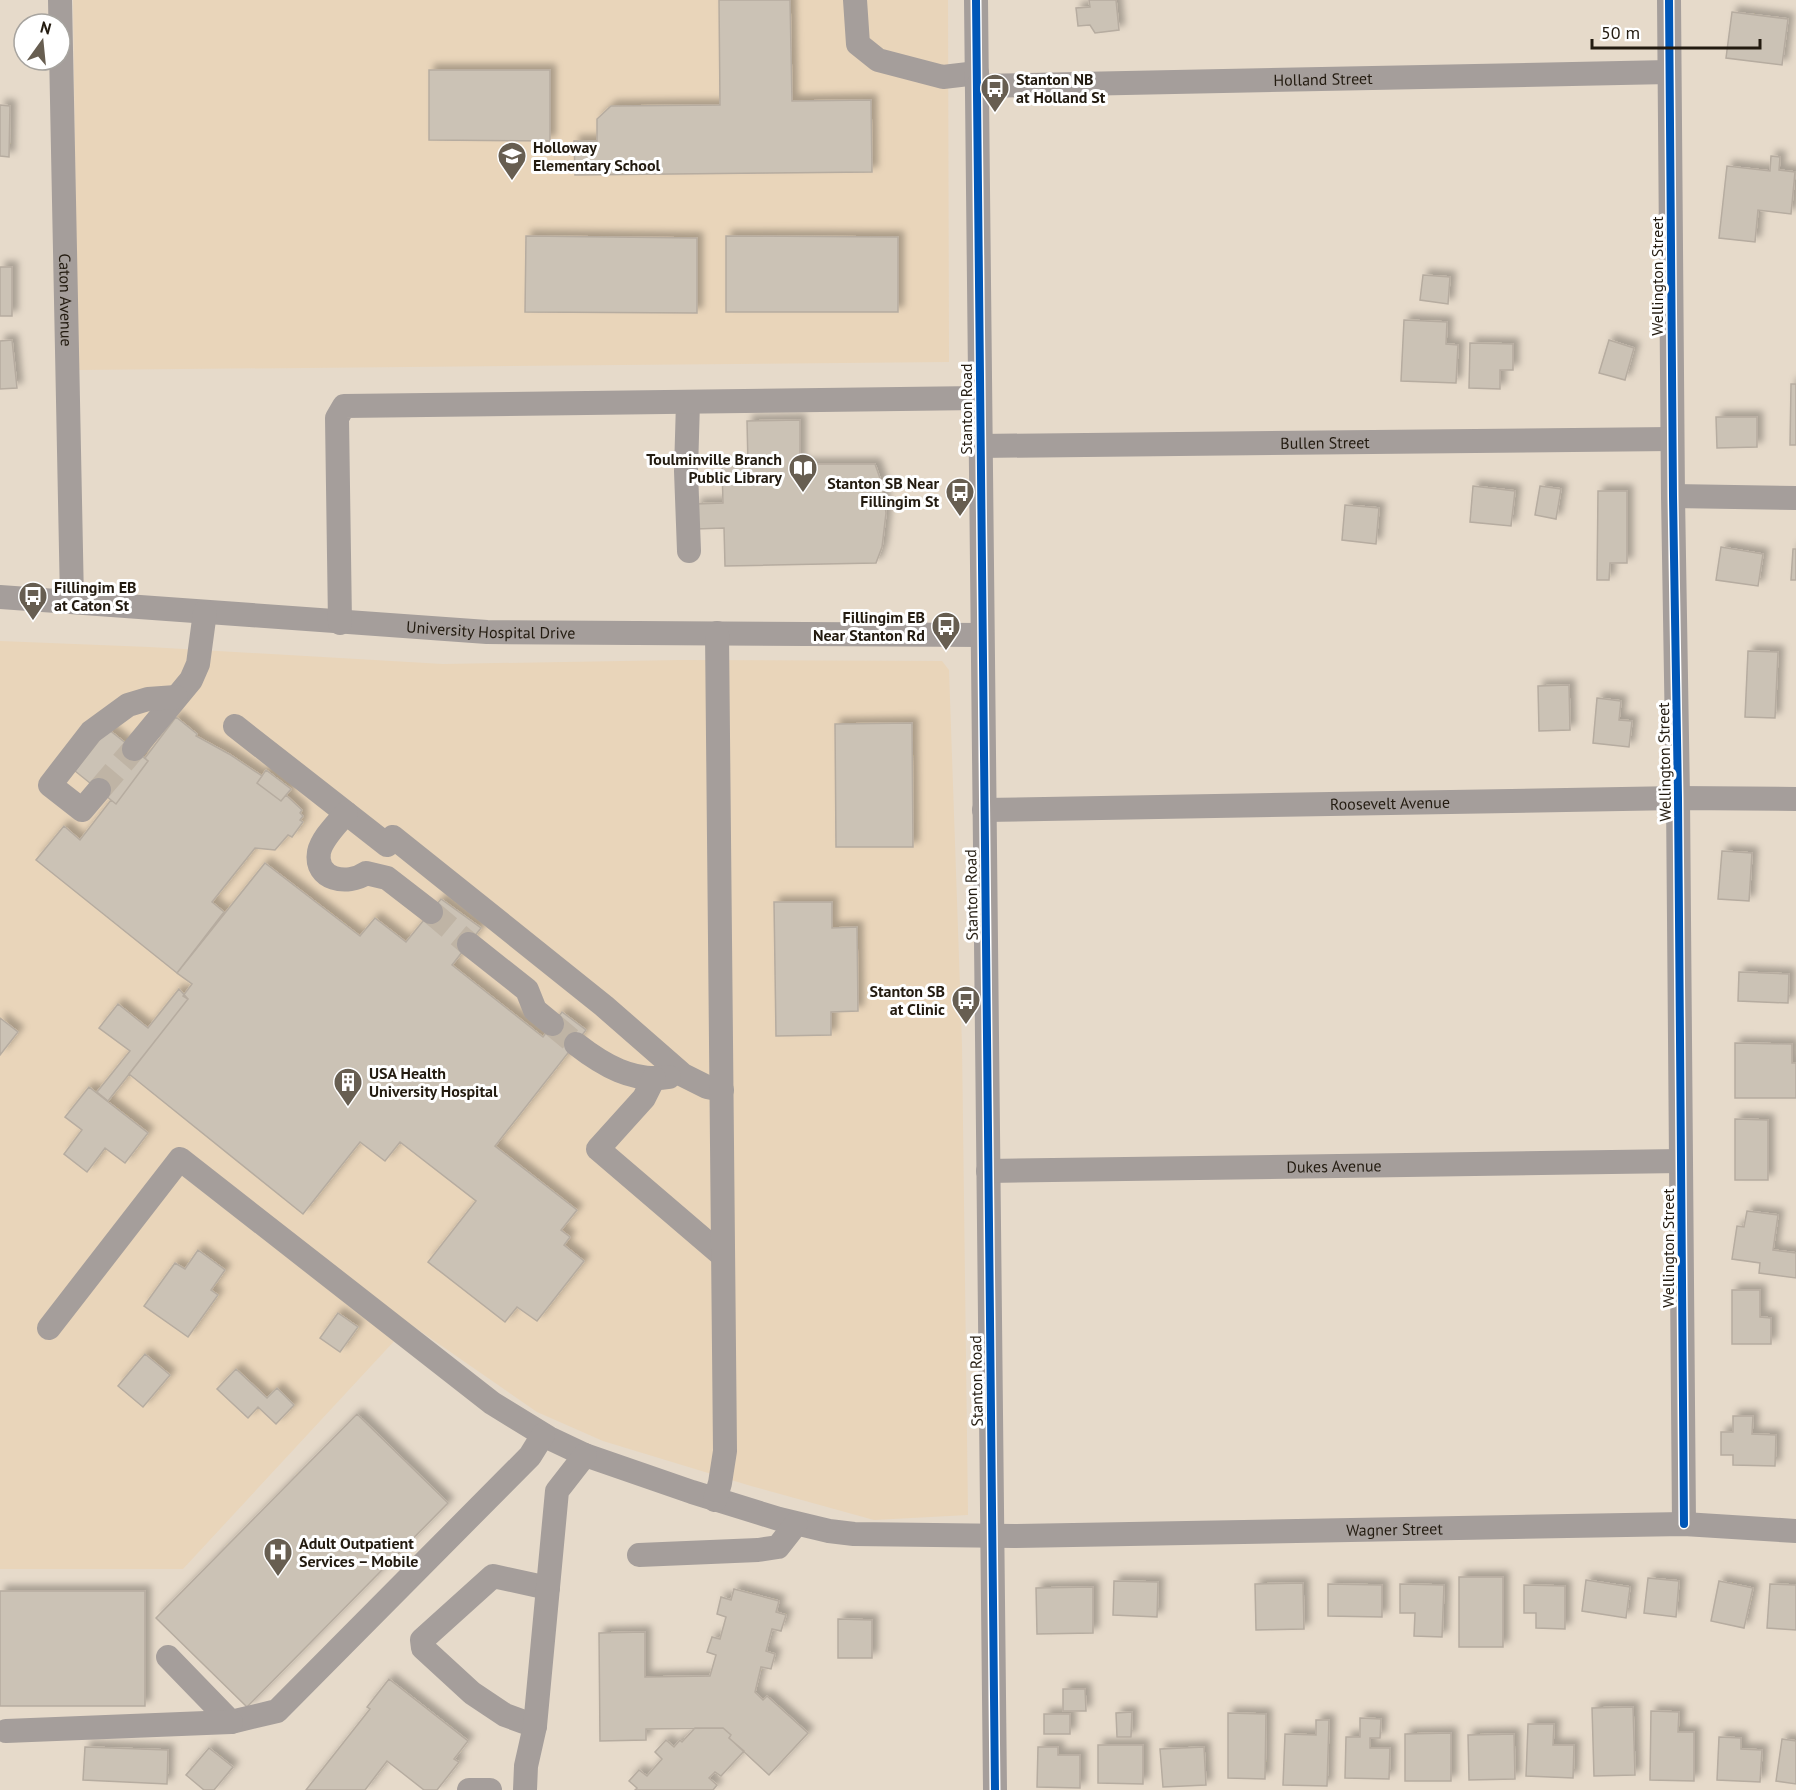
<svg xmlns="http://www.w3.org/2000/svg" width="1796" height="1790" font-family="'PT Sans',sans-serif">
<defs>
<filter id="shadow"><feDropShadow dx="5.5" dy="-5.5" stdDeviation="3" flood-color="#0004"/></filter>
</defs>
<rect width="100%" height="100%" fill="#e6daca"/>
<!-- built -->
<path fill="#e9d5ba" d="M 73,0 L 948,0 L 949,362 L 78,370 Z
M 0,641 L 149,647 L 443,664 L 680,660 L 942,661 L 949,670 L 962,1045 L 968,1515 L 874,1520 L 751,1486 L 603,1441 L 537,1412 L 410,1324 L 183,1569 L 0,1569 Z"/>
<!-- building -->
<path fill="#cbc2b5" stroke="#b6aca0" stroke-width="1.5" filter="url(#shadow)" d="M 719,0 L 790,0 L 792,101 L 871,100 L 872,172 L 575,175 L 574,141 L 597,141 L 597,119 L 611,106 L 720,105 Z
M 1089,0 L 1116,0 L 1119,30 L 1095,33 L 1090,25 L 1078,26 L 1076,8 L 1090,7 Z
M 1732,12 L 1788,19 L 1782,65 L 1726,58 Z
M 429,70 L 550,70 L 550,141 L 429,140 Z
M 0,105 L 10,106 L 9,157 L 0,156 Z
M 1771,156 L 1780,157 L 1779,170 L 1795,172 L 1791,214 L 1758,210 L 1755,242 L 1719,238 L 1727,166 L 1770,171 Z
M 526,236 L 697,238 L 697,313 L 525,312 Z
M 726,236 L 898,237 L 898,312 L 726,312 Z
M 0,267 L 12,267 L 12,316 L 0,316 Z
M 1423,275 L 1450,277 L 1448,304 L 1420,300 Z
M 1404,320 L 1447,322 L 1446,344 L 1458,345 L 1456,383 L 1401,381 Z
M 12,340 L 17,388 L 0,389 L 0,341 Z
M 1609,340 L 1634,348 L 1625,380 L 1599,373 Z
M 1470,343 L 1513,344 L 1513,370 L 1500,370 L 1500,389 L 1469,388 Z
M 1791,384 L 1796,384 L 1796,445 L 1790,445 Z
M 1716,417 L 1757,417 L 1757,447 L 1717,448 Z
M 800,420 L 800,464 L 875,464 L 882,484 L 886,513 L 882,547 L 876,563 L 725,566 L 724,528 L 696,529 L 696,504 L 723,503 L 722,466 L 748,465 L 747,421 Z
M 1473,486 L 1515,491 L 1511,526 L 1470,522 Z
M 1540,486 L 1561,489 L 1556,519 L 1535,515 Z
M 1598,491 L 1627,491 L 1627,563 L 1610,563 L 1609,580 L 1597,580 Z
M 1345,505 L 1379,508 L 1376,544 L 1342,540 Z
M 1721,547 L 1763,554 L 1758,586 L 1716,580 Z
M 1793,549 L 1796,549 L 1796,580 L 1791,580 Z
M 1748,651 L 1778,652 L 1775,718 L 1745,717 Z
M 1569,685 L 1570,730 L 1539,731 L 1538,686 Z
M 1597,698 L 1621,701 L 1619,720 L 1632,721 L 1629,747 L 1593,743 Z
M 176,717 L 197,734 L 196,736 L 229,754 L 262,776 L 257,783 L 281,801 L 286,795 L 302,810 L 300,813 L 303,816 L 300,820 L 303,822 L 292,837 L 288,835 L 275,850 L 255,848 L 212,902 L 224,912 L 177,973 L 36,860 L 64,826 L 80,840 L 111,800 L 116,804 L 148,761 L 145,758 Z
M 912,723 L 913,847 L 836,847 L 835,724 Z
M 108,729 L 148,761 L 116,804 L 75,771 Z
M 266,770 L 291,789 L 281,801 L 257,783 Z
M 1722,851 L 1752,853 L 1749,901 L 1718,899 Z
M 265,863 L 360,936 L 375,918 L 406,942 L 441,899 L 481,928 L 452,965 L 543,1037 L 562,1012 L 586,1030 L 495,1146 L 577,1210 L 561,1230 L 570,1237 L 564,1245 L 584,1261 L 537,1321 L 517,1307 L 505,1322 L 428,1262 L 476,1201 L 400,1142 L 385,1161 L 360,1142 L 303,1214 L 129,1074 L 188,999 L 183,996 L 192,984 L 177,973 Z
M 774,902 L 832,902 L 832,928 L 857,927 L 858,1011 L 831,1012 L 831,1035 L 776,1036 Z
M 1739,972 L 1789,974 L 1788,1003 L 1738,1001 Z
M 179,989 L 188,999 L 108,1101 L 97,1092 L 130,1051 L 99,1028 L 118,1004 L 148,1028 Z
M 0,1018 L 18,1032 L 0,1055 Z
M 1735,1043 L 1792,1044 L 1792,1063 L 1796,1063 L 1796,1098 L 1735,1098 Z
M 89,1087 L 148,1133 L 125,1163 L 105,1148 L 87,1172 L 64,1154 L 82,1130 L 65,1117 Z
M 1735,1119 L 1768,1120 L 1768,1180 L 1735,1180 Z
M 1747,1211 L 1778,1215 L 1773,1250 L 1796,1253 L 1796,1278 L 1759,1273 L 1760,1263 L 1732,1259 L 1737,1226 L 1744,1227 Z
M 198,1250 L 225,1270 L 211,1290 L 218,1295 L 188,1337 L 144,1306 L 175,1263 L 185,1269 Z
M 1732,1290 L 1760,1290 L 1760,1317 L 1771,1318 L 1771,1344 L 1732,1344 Z
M 338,1313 L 358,1327 L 340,1352 L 320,1338 Z
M 145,1354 L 170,1375 L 143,1407 L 118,1386 Z
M 236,1369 L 267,1398 L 277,1388 L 294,1405 L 276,1424 L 258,1407 L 248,1418 L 217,1389 Z
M 357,1414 L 448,1503 L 247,1707 L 156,1618 Z
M 1733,1416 L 1753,1416 L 1752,1434 L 1776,1435 L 1775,1466 L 1733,1465 L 1733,1455 L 1721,1455 L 1721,1432 L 1733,1432 Z
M 1459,1577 L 1503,1577 L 1503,1647 L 1459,1647 Z
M 1648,1578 L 1679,1581 L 1676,1617 L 1644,1613 Z
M 1586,1580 L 1630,1587 L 1626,1618 L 1582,1611 Z
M 1114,1581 L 1158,1582 L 1157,1617 L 1113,1615 Z
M 1719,1581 L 1753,1588 L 1744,1628 L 1711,1621 Z
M 1303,1583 L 1304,1629 L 1256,1630 L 1255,1584 Z
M 1328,1584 L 1382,1585 L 1382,1617 L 1328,1616 Z
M 1400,1584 L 1444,1585 L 1442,1637 L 1414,1636 L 1415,1613 L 1400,1613 Z
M 1770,1584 L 1796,1585 L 1796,1630 L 1767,1628 Z
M 1524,1585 L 1565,1586 L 1565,1629 L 1536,1628 L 1536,1613 L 1524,1613 Z
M 1093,1587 L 1093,1633 L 1037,1634 L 1036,1588 Z
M 734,1589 L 779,1601 L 776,1612 L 786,1615 L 781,1631 L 772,1629 L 766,1651 L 775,1654 L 771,1669 L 761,1667 L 755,1692 L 763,1700 L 767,1696 L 808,1733 L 769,1775 L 729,1738 L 731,1735 L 723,1728 L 646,1729 L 646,1740 L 600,1741 L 599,1633 L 645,1632 L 645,1677 L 710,1676 L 716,1655 L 707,1652 L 712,1637 L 720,1639 L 726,1617 L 717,1614 L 721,1597 L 731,1600 Z
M 0,1591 L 145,1591 L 145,1706 L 0,1706 Z
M 838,1619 L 872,1620 L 872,1658 L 838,1658 Z
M 389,1679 L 468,1741 L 454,1759 L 459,1762 L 437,1790 L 424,1790 L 387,1761 L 365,1790 L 306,1790 L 370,1709 L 367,1707 Z
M 1063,1689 L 1085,1689 L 1086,1711 L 1063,1711 Z
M 1633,1707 L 1635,1775 L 1594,1776 L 1592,1708 Z
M 1651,1711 L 1679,1712 L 1678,1732 L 1694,1732 L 1694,1781 L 1650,1780 Z
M 1132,1712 L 1131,1737 L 1117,1737 L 1116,1713 Z
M 1228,1713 L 1266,1714 L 1265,1779 L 1228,1778 Z
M 1044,1714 L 1070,1714 L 1070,1734 L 1044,1734 Z
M 1360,1718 L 1381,1719 L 1380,1738 L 1370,1738 L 1370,1748 L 1390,1748 L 1389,1779 L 1345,1778 L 1346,1737 L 1360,1737 Z
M 1316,1720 L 1329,1720 L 1327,1786 L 1283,1785 L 1285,1734 L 1316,1735 Z
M 1528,1724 L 1554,1724 L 1553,1745 L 1574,1745 L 1573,1778 L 1526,1776 Z
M 695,1728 L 723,1728 L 731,1735 L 729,1738 L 744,1751 L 721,1776 L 715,1772 L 709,1778 L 717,1785 L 713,1790 L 635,1790 L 637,1788 L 629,1781 L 639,1770 L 647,1776 L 662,1759 L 655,1752 L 666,1740 L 674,1747 L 680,1740 L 682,1742 Z
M 1451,1733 L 1451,1781 L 1405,1781 L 1405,1734 Z
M 1514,1734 L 1515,1779 L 1469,1780 L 1468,1735 Z
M 1719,1737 L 1741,1738 L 1741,1749 L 1762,1750 L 1760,1782 L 1717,1780 Z
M 1782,1739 L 1796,1741 L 1796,1784 L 1776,1781 Z
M 1098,1745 L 1143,1745 L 1143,1784 L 1098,1783 Z
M 85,1747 L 168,1750 L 167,1784 L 83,1780 Z
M 1038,1747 L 1058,1747 L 1058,1755 L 1080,1755 L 1080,1788 L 1037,1787 Z
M 1204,1747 L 1206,1785 L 1163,1787 L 1160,1749 Z
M 209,1748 L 233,1767 L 214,1790 L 204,1790 L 186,1775 Z"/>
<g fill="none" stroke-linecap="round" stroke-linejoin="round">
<!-- minor-tunnel -->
<path stroke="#bfb4a5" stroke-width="24" stroke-dasharray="24 12" stroke-linecap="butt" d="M 99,790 L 134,749
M 431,912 L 469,944
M 552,1024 L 576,1044"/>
<!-- minor -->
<g stroke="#a59e9b" stroke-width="24">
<path id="s1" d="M 60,0 L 72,601"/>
<path d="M 855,0 L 858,44 L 878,60 L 943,77 L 977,73"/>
<path d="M 976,0 L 995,1790"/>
<path d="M 1669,0 L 1673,496 L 1678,798 L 1684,1524"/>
<path id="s2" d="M 977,86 L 1669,72"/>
<path d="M 688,402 L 686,471 L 689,551"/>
<path id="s3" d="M 979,446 L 1672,439"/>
<path d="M 1673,496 L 1796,498"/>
<path id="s4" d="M 0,597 L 487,632 L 982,635"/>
<path d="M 340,623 L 337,418 L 344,406 L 979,398"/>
<path d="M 235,726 L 387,845 L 393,837 L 604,1006 L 683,1075 L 707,1087 L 722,1090"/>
<path d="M 134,749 L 191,680 L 198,664 L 205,612"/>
<path d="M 99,790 L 82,810 L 50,785 L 91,732 L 128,705 L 148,699 L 176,697"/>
<path id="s5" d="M 984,810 L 1678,798 L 1796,799"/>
<path d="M 346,813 C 337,824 322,838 319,852 C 314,880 348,886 366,873 L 387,878 L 431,912"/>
<path d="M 469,944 L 527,990 L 535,1010 L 552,1024"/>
<path d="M 576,1044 C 603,1065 633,1083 669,1077"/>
<path d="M 654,1078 L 644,1098 L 598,1149 L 723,1256"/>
<path id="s6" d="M 988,1171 L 1681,1161"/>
<path id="s7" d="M 49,1328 L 180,1159 L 492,1403 L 549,1438 L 585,1455 L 692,1492 L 779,1519 L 829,1531 L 854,1534 L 1014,1536 L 1684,1524 L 1796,1531"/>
<path d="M 715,1500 L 720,1483 L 725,1451 L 717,633"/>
<path d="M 639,1555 L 758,1550 L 778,1547 L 796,1524"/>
<path d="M 168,1657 L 231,1722 L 277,1711 L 530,1456 L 543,1435"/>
<path d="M 535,1726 L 505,1715 L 472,1693 L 423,1648 L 422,1640 L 493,1576 L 548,1588"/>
<path d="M 6,1731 L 231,1722"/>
<path d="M 469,1790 L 490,1790"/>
<path d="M 525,1790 L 526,1766 L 535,1726 L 557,1491 L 585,1455"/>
</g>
<!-- cycleway casing -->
<g stroke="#fff" stroke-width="11">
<path id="cycleway" d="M 976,0 L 995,1790
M 1669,0 L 1673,496 L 1678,798 L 1684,1524"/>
</g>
<!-- cycleway -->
<use href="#cycleway" stroke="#0057b8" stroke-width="8"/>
</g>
<!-- icons -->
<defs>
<g id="bus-pin" transform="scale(1.5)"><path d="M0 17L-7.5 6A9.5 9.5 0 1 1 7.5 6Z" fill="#675e51" stroke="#fff"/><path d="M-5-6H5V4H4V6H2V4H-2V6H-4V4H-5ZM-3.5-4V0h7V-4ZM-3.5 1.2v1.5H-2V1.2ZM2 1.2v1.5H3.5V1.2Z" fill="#fff"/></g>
<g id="school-pin" transform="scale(1.5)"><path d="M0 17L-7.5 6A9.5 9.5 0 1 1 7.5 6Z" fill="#675e51" stroke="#fff"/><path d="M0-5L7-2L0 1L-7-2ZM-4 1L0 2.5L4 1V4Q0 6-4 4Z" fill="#fff"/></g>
<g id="library-pin" transform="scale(1.5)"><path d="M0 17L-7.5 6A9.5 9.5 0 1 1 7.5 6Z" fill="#675e51" stroke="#fff"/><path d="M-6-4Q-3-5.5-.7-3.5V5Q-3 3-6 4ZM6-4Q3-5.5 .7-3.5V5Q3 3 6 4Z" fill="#fff"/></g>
<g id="building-pin" transform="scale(1.5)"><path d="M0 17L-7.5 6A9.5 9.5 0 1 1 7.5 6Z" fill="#675e51" stroke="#fff"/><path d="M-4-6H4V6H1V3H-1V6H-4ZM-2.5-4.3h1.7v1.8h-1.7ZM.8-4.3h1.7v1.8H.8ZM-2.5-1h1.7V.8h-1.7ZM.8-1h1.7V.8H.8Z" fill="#fff"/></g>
<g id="hospital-pin" transform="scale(1.5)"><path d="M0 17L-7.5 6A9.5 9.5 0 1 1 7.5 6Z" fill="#675e51" stroke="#fff"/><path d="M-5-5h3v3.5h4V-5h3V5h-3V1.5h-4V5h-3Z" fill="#fff"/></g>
</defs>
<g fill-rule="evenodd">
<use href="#bus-pin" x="995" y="88"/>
<use href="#school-pin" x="512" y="156"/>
<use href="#library-pin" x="803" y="468"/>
<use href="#bus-pin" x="960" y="492"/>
<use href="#bus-pin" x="33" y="596"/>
<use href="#bus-pin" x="946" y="626"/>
<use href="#bus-pin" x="966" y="1000"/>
<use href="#building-pin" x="348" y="1082"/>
<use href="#hospital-pin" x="278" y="1552"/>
</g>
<g text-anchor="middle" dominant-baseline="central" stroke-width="6" stroke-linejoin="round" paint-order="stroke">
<!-- poi labels -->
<g font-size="16" font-weight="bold" fill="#231b10" stroke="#fff" text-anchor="start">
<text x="1016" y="79">Stanton NB<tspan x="1016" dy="18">at Holland St</tspan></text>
<text x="533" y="147">Holloway<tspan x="533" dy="18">Elementary School</tspan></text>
<text x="782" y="459" text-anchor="end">Toulminville Branch<tspan x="782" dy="18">Public Library</tspan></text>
<text x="939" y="483" text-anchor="end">Stanton SB Near<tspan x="939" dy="18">Fillingim St</tspan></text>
<text x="54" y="587">Fillingim EB<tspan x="54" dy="18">at Caton St</tspan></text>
<text x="925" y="617" text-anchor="end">Fillingim EB<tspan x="925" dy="18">Near Stanton Rd</tspan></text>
<text x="945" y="991" text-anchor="end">Stanton SB<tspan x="945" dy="18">at Clinic</tspan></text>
<text x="369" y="1073">USA Health<tspan x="369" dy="18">University Hospital</tspan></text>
<text x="299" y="1543">Adult Outpatient<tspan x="299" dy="18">Services – Mobile</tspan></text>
</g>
<!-- street labels -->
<g font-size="16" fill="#231b10" stroke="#fff">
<text stroke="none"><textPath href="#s2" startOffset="346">Holland Street</textPath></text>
<text transform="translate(1657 276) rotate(-90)">Wellington Street</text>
<text stroke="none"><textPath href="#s1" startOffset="300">Caton Avenue</textPath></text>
<text transform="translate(966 409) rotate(-90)">Stanton Road</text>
<text stroke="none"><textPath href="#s3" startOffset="346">Bullen Street</textPath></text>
<text stroke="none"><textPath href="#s4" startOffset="492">University Hospital Drive</textPath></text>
<text transform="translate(1664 762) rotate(-91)">Wellington Street</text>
<text stroke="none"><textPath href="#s5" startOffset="406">Roosevelt Avenue</textPath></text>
<text transform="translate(971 895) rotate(-91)">Stanton Road</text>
<text stroke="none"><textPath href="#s6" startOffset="346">Dukes Avenue</textPath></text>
<text transform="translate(1668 1248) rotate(-90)">Wellington Street</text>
<text transform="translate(976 1381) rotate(-91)">Stanton Road</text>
<text stroke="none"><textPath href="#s7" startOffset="1538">Wagner Street</textPath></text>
</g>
</g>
<!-- north arrow -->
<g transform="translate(42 42) rotate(15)"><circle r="28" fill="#ffffff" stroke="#a7a49f" stroke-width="1.5"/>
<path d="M0-4.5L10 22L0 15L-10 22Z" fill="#675e51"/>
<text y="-9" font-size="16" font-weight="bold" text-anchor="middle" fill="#231b10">N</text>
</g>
<!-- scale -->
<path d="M1592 39v9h168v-9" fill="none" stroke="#231b10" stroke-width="3"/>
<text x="1601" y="39" font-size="18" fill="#231b10" stroke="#ffffff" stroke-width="4.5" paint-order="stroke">50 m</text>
</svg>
